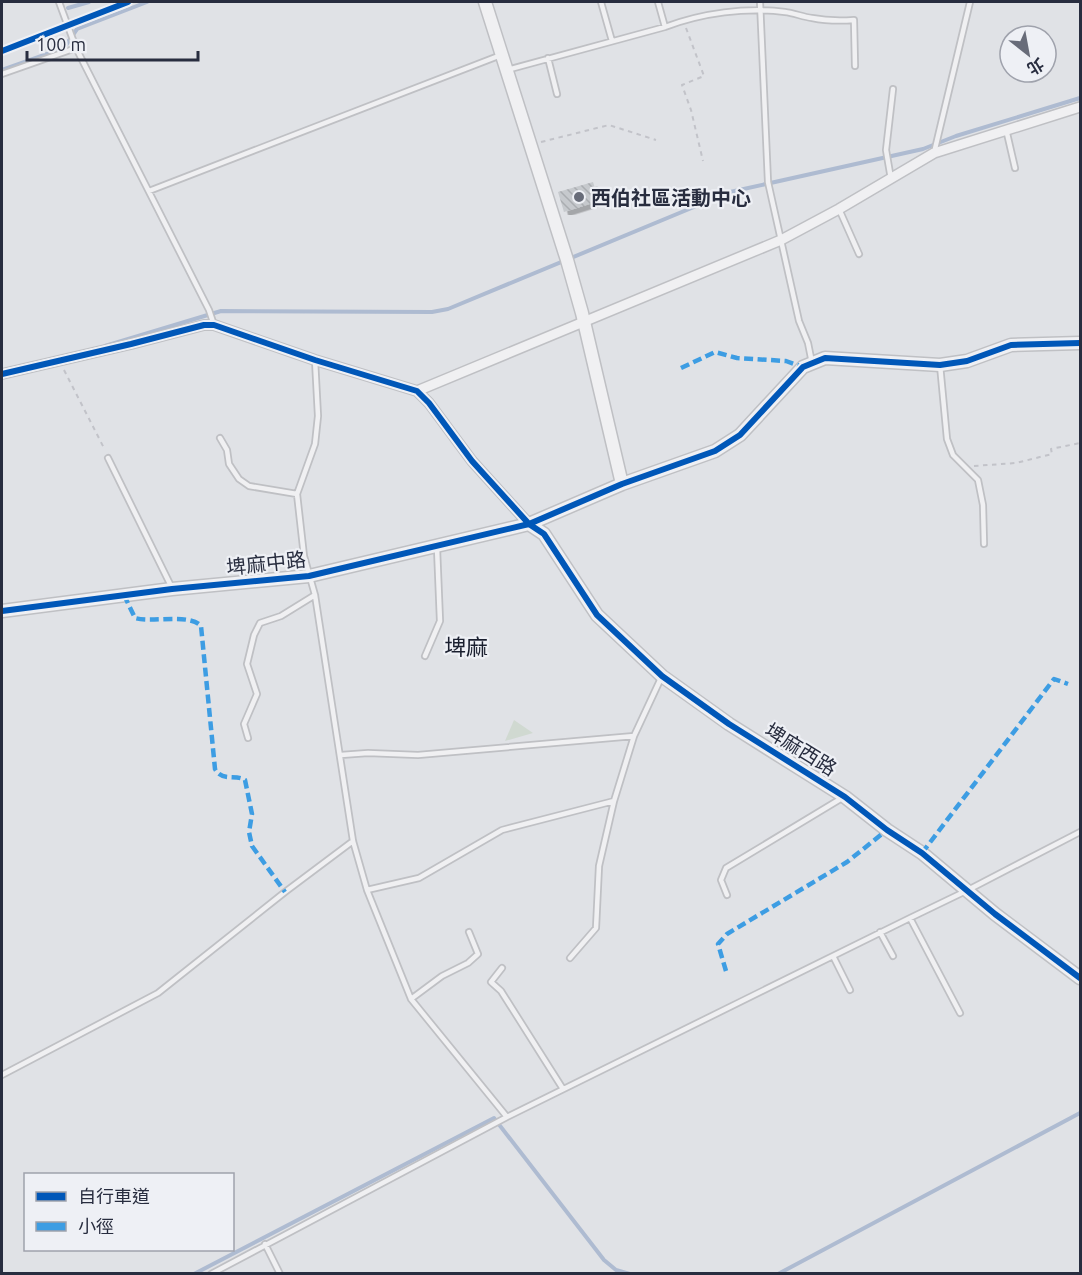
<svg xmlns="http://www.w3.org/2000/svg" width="1082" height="1275" font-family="Ubuntu,'Noto Sans TC',sans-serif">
<defs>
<pattern id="building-back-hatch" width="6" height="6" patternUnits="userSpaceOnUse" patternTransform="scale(1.5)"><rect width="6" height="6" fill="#c6c9cd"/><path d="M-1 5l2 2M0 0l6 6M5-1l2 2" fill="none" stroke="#aaadb1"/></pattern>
<filter id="shadow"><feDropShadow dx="4.5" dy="4.5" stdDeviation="0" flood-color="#0004"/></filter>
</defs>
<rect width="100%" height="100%" fill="#e0e2e6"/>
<!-- park -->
<path fill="#d0d9d1" d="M 514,720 L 533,733 L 505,741 Z"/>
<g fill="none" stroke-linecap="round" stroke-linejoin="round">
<!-- stream -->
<path stroke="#aebbd1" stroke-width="4" d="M 68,8 L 89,2
M 2,70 L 64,48 L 77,29 L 147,2
M 105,346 L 221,311 L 432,312 L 448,309 L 730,192 L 923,149 L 956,136 L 1080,98
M 194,1274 L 494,1118 L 604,1260 L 616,1270 L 630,1274
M 778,1274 L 1080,1113"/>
</g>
<!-- building -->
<path fill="url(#building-back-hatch)" filter="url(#shadow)" d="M 593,182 L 599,201 L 564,212 L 558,192 Z"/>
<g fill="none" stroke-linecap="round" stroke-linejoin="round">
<!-- service casing -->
<g stroke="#bfc0c4" stroke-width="8">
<path id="service" d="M 59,2 L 76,48 L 209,310 L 214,325
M 601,2 L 612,41
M 658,2 L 665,27
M 760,2 L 768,182 L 799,321 L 808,343 L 812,363
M 548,58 L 557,94
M 507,70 L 665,27 C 702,13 746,7 785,12 C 794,13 803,17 812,18 C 827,21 840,21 854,20 L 855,66
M 2,74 L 76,48
M 1006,129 L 1015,168
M 934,153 L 970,2
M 891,179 L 886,150 L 893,89
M 149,191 L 501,55
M 839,209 L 859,254
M 315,360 L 318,416 L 315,444 L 297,494 L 304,556 L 315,595 L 353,841 L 367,890 L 411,999 L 507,1117
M 940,365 L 947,439 L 953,455 L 978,480 L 983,505 L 984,544
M 220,438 L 227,450 L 229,464 L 239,479 L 249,486 L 297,494
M 108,458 L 172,588
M 425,656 L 440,621 L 437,548
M 248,738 L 244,724 L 257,694 L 247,664 L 254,635 L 260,623 L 281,616 L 315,595
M 341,755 L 368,753 L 418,755 L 634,736
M 367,890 L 419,878 L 502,830 L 614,801 L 634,736 L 662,676
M 727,895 L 721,880 L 726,868 L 842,798
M 910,918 L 960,1013
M 880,932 L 893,956
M 833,956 L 850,990
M 570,958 L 596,928 L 599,866 L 614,801
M 502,968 L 491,982 L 501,991 L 563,1089
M 411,999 L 442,976 L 468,963 L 478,954 L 469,932
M 2,1075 L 158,993 L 285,892 L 353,841
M 265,1244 L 280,1274
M 211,1274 L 507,1117 L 910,918 L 966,891 L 1080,832"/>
</g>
<!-- minor casing -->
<g stroke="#bfc0c4" stroke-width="12">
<path id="minor" d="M 2,374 L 131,344 L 204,325 L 214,325 L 315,360 L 417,391 L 429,403 L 472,461 L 529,524
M 417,391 L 781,240 L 839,209 L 934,153 L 1080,107"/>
</g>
<!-- tertiary casing -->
<g stroke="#bfc0c4" stroke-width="15">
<path id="tertiary" d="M 485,2 L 567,260 L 582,313 L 622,484
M 529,524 L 544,534 L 597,615 L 662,676 L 729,724 L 845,797 L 887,830 L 922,853 L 995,914 L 1080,978
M 2,611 L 172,589 L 309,576 L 529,524 L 622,484 L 715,451 L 740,435 L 803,367 L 825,358 L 940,365 L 967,361 L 1011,345 L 1080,343"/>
</g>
<!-- path -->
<path stroke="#c2c3c9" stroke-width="2" stroke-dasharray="4.5 4.5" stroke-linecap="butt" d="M 686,28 L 704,76 L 682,85 L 691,110 L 703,161
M 541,142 L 609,125 L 656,140
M 64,370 L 105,450
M 974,466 L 1016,463 L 1052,454 L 1051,449 L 1080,443"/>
<!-- service -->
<use href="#service" stroke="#f0f0f2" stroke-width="4.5"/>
<!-- minor -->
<use href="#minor" stroke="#f0f0f2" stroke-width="9"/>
<!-- tertiary -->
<use href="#tertiary" stroke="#f0f0f2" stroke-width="12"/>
<!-- quiet -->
<path stroke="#3d9de3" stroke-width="4.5" stroke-dasharray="9 4.5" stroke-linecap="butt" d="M 681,368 L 715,352 L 737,358 L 786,361 L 803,367
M 124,595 L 135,618 C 153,623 189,613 201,626 L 215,769 C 222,782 235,774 245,780 L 252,814 L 249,832 L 252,846 L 285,892
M 922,853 L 1054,679 L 1068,684
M 726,971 L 718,944 L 727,934 L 847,862 L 887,830"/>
<!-- cycleway casing -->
<g stroke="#eef0f5" stroke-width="10">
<path id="cycleway" d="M 2,51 L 128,2
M 2,374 L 131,344 L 204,325 L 214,325 L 315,360 L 417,391 L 429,403 L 472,461 L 529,524 L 544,534 L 597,615 L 662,676 L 729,724 L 845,797 L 887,830 L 922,853 L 995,914 L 1080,978
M 2,611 L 172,589 L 309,576 L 529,524 L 622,484 L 715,451 L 740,435 L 803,367 L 825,358 L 940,365 L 967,361 L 1011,345 L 1080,343"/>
</g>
<!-- cycleway -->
<use href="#cycleway" stroke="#0057b8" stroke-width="6"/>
</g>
<!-- markers -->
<circle fill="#686c79" stroke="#eef0f5" stroke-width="2" cx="579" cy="197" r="6"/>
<g text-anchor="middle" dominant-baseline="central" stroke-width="4.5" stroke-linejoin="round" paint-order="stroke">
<!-- poi labels -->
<g font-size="20" font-weight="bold" fill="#282d3f" stroke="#eef0f5" text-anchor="start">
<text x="591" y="197">西伯社區活動中心</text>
</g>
<!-- street labels -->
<g font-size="20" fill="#282d3f" stroke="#eef0f5">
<text transform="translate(266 563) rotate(-6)">埤麻中路</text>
<text transform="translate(801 749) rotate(32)">埤麻西路</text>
</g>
<!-- quarter labels -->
<g font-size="22" fill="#1a1f2f" stroke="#eef0f5">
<text x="466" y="646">埤麻</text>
</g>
</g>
<!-- border -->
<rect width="1082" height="1275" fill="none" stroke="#282d3f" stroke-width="6"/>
<!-- legend -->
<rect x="24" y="1173" width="210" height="78" fill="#eef0f5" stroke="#9fa2ac" stroke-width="1.5"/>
<rect x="36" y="1192" width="30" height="9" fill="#0057b8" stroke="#9fa2ac" stroke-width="1.5"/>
<text x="78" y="1203" font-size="18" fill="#282d3f">自行車道</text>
<rect x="36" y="1222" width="30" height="9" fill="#3d9de3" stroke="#9fa2ac" stroke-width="1.5"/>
<text x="78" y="1233" font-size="18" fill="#282d3f">小徑</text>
<!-- north arrow -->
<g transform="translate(1028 54) rotate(149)"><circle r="28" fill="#eef0f5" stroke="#9fa2ac" stroke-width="1.5"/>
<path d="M0-4.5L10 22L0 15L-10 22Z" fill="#686c79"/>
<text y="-9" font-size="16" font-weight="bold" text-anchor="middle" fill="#282d3f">北</text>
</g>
<!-- scale -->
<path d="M27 51v9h171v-9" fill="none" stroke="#282d3f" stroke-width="3"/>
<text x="36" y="51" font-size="18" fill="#282d3f" stroke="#eef0f5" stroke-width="4.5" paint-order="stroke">100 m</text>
</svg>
